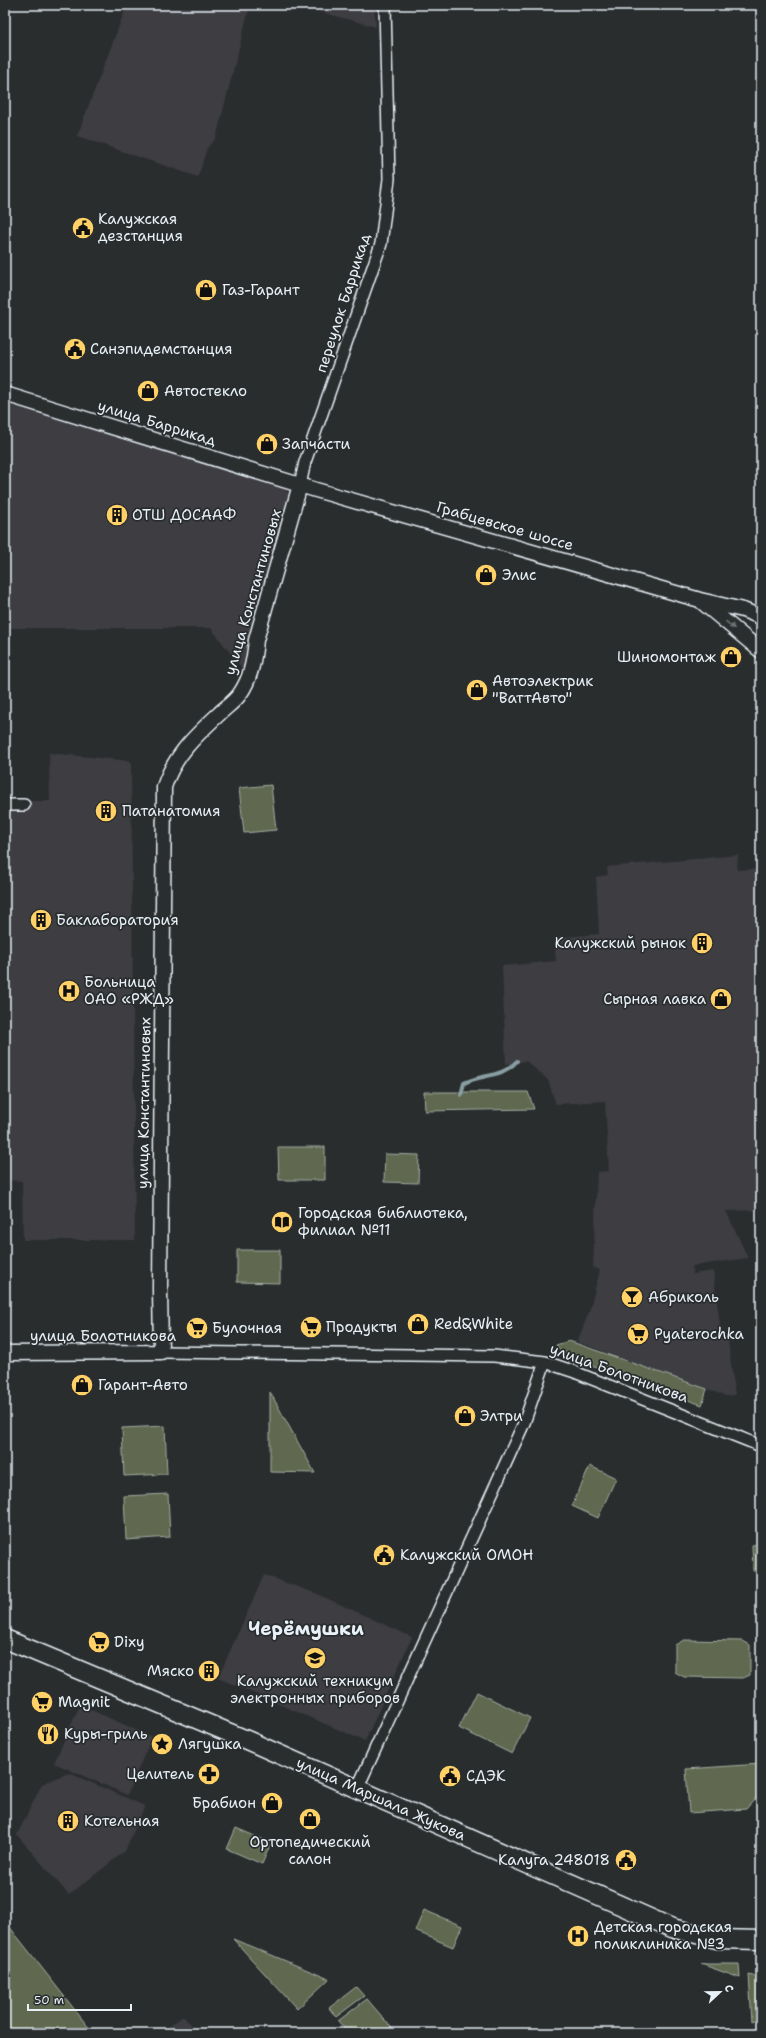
<svg xmlns="http://www.w3.org/2000/svg" width="766" height="2038" font-family="'Shantell Sans',sans-serif">
<rect width="100%" height="100%" fill="#2a2d2e"/>
<filter id="ink" filterUnits="userSpaceOnUse"><feTurbulence type="fractalNoise" baseFrequency=".025" numOctaves="2"/><feDisplacementMap in="SourceGraphic" scale="8" xChannelSelector="R" yChannelSelector="G"/><feConvolveMatrix kernelMatrix="1 2 1 2 8 2 1 2 1" color-interpolation-filters="sRGB"/></filter>
<g filter="url(#ink)">
<!-- built -->
<path fill="#3d3d43" d="M 127,5 L 250,5 L 216,138 L 207,148 L 198,177 L 77,136 Z
M 292,5 L 374,5 L 376,27 L 302,7 Z
M 5,402 L 285,488 L 289,494 L 251,632 L 245,672 L 211,628 L 5,628 Z
M 49,753 L 131,761 L 135,1240 L 23,1240 L 22,1181 L 5,1180 L 5,801 L 50,801 Z
M 738,855 L 737,870 L 761,869 L 761,1210 L 726,1211 L 748,1258 L 692,1266 L 693,1274 L 713,1271 L 722,1340 L 728,1340 L 735,1395 L 726,1396 L 577,1342 L 589,1312 L 600,1270 L 593,1268 L 597,1172 L 609,1171 L 605,1101 L 556,1104 L 548,1080 L 526,1061 L 506,1064 L 502,966 L 556,961 L 554,938 L 599,934 L 596,877 L 608,875 L 607,867 Z
M 264,1575 L 315,1593 L 412,1637 L 365,1741 L 218,1678 Z
M 80,1705 L 152,1737 L 127,1795 L 54,1763 Z
M 69,1773 L 145,1806 L 125,1851 L 69,1895 L 17,1835 L 42,1784 Z
M 183,2016 L 197,2033 L 161,2033 Z"/>
<!-- green -->
<path fill="#606950" stroke="#a4ada4" d="M 271,785 L 276,830 L 244,833 L 239,788 Z
M 424,1092 L 528,1092 L 534,1109 L 425,1111 Z
M 278,1147 L 325,1147 L 325,1180 L 279,1180 Z
M 385,1154 L 419,1155 L 418,1183 L 384,1182 Z
M 237,1250 L 280,1250 L 280,1283 L 237,1282 Z
M 569,1341 L 707,1389 L 702,1405 L 563,1356 L 556,1345 Z
M 270,1392 L 315,1473 L 270,1472 Z
M 165,1426 L 167,1474 L 124,1476 L 122,1428 Z
M 590,1466 L 616,1478 L 598,1518 L 572,1506 Z
M 168,1494 L 170,1537 L 126,1540 L 124,1496 Z
M 761,1544 L 761,1571 L 753,1571 L 752,1545 Z
M 684,1640 L 743,1641 L 750,1645 L 750,1675 L 743,1678 L 684,1677 L 675,1672 L 675,1645 Z
M 477,1692 L 530,1718 L 512,1754 L 459,1728 Z
M 761,1764 L 761,1792 L 746,1809 L 689,1813 L 686,1769 Z
M 236,1828 L 271,1843 L 262,1864 L 227,1849 Z
M 424,1910 L 462,1926 L 453,1947 L 415,1931 Z
M 5,1921 L 93,2033 L 5,2033 Z
M 233,1939 L 329,1979 L 297,2009 Z
M 701,1964 L 739,1964 L 740,1978 Z
M 749,1975 L 761,1978 L 761,2018 L 752,2022 Z
M 356,1987 L 364,1996 L 336,2017 L 329,2008 Z
M 367,1999 L 396,2033 L 348,2033 L 338,2021 Z"/>
<g fill="none" stroke-linecap="round" stroke-linejoin="round">
<!-- stream -->
<path stroke="#889ea2" stroke-width="4" d="M 461,1095 L 464,1083 C 482,1074 502,1078 517,1061"/>
<!-- minor casing -->
<g stroke="#e8f1f8" stroke-width="14">
<path id="minor" d="M 300,485 L 305,462 L 381,244 L 389,179 L 385,5
M 5,805 L 24,805
M 161,1352 L 494,1356 L 545,1362 L 572,1371 L 761,1446
M 357,1789 L 524,1423 L 545,1362"/>
</g>
<!-- tertiary casing -->
<g stroke="#e8f1f8" stroke-width="17">
<path id="tertiary" d="M 5,394 L 316,490 L 700,600 L 743,610 L 761,617
M 702,602 L 761,651
M 5,1353 L 161,1352 L 160,1289 L 164,787 C 174,756 195,736 219,714 C 225,708 234,702 239,695 C 251,679 254,660 256,640 L 300,485"/>
</g>
<!-- primary casing -->
<g stroke="#e8f1f8" stroke-width="21">
<path id="primary" d="M 5,1639 L 249,1741 L 672,1928 L 717,1939 L 761,1940"/>
</g>
<!-- minor -->
<use href="#minor" stroke="#2a2d2e" stroke-width="11"/>
<!-- tertiary -->
<use href="#tertiary" stroke="#2a2d2e" stroke-width="14"/>
<!-- primary -->
<use href="#primary" stroke="#2a2d2e" stroke-width="18"/>
</g>
<!-- one-way arrows -->
<defs><path id="oneway-solid" d="M-6-.8H1V-3.2L6.5 0L1 3.2V.8H-6Z"/></defs>
<use fill="#6c7275" href="#oneway-solid" transform="translate(730 625) rotate(40)"/>
</g>
<!-- icons -->
<defs>
<g id="civic-disc" transform="scale(1.15)"><circle r="9.5" fill="#ffd166" stroke="#2a2d2e"/><path d="M-.6-6.5H3V-4.5H.6V-3L4-1V1h2V6H-6V1h2V-1L-.6-3ZM-1.2 2.5V6h2.4V2.5Z" fill="#111"/></g>
<g id="shop-disc" transform="scale(1.15)"><circle r="9.5" fill="#ffd166" stroke="#2a2d2e"/><path d="M-5-2.5h2.3a2.7 3.5 0 0 1 5.4 0H5L5.5 6h-11ZM-1.5-2.5h3a1.5 2.3 0 0 0-3 0Z" fill="#111"/></g>
<g id="building-disc" transform="scale(1.15)"><circle r="9.5" fill="#ffd166" stroke="#2a2d2e"/><path d="M-4-6H4V6H1V3H-1V6H-4ZM-2.5-4.3h1.7v1.8h-1.7ZM.8-4.3h1.7v1.8H.8ZM-2.5-1h1.7V.8h-1.7ZM.8-1h1.7V.8H.8Z" fill="#111"/></g>
<g id="hospital-disc" transform="scale(1.15)"><circle r="9.5" fill="#ffd166" stroke="#2a2d2e"/><path d="M-5-5h3v3.5h4V-5h3V5h-3V1.5h-4V5h-3Z" fill="#111"/></g>
<g id="library-disc" transform="scale(1.15)"><circle r="9.5" fill="#ffd166" stroke="#2a2d2e"/><path d="M-6-4Q-3-5.5-.7-3.5V5Q-3 3-6 4ZM6-4Q3-5.5 .7-3.5V5Q3 3 6 4Z" fill="#111"/></g>
<g id="bar-disc" transform="scale(1.15)"><circle r="9.5" fill="#ffd166" stroke="#2a2d2e"/><path d="M-6-5H6L.8 .8V4.5H3.5V6h-7V4.5H-.8V.8Z" fill="#111"/></g>
<g id="supermarket-disc" transform="scale(1.15)"><circle r="9.5" fill="#ffd166" stroke="#2a2d2e"/><path d="M-6-5.5h2.5l.6 2H6L4.5 2H-2.5L-4.4-4H-6ZM-1.5 3.2a1.3 1.3 0 1 0 .1 0ZM3 3.2a1.3 1.3 0 1 0 .1 0Z" fill="#111"/></g>
<g id="university-disc" transform="scale(1.15)"><circle r="9.5" fill="#ffd166" stroke="#2a2d2e"/><path d="M0-5L7-2L0 1L-7-2ZM-4 1L0 2.5L4 1V4Q0 6-4 4Z" fill="#111"/></g>
<g id="restaurant-disc" transform="scale(1.15)"><circle r="9.5" fill="#ffd166" stroke="#2a2d2e"/><path d="M-5-6h1v4h1v-4h1v4h1v-4h1v5L-1.5 .5V6h-2V.5L-5-1ZM5-6V6H3V1.5H1.5Q1.5-4 5-6Z" fill="#111"/></g>
<g id="sight-disc" transform="scale(1.15)"><circle r="9.5" fill="#ffd166" stroke="#2a2d2e"/><path d="M0-6L1.8-2.2L6-1.7L2.9 1.2L3.7 5.4L0 3.3L-3.7 5.4L-2.9 1.2L-6-1.7L-1.8-2.2Z" fill="#111"/></g>
<g id="pharmacy-disc" transform="scale(1.15)"><circle r="9.5" fill="#ffd166" stroke="#2a2d2e"/><path d="M-2-6h4v4h4v4h-4v4h-4v-4h-4v-4h4Z" fill="#111"/></g>
</defs>
<g fill-rule="evenodd">
<use href="#civic-disc" x="83" y="228"/>
<use href="#shop-disc" x="206" y="290"/>
<use href="#civic-disc" x="75" y="349"/>
<use href="#shop-disc" x="148" y="391"/>
<use href="#shop-disc" x="267" y="444"/>
<use href="#building-disc" x="117" y="515"/>
<use href="#shop-disc" x="486" y="575"/>
<use href="#shop-disc" x="731" y="657"/>
<use href="#shop-disc" x="477" y="690"/>
<use href="#building-disc" x="106" y="811"/>
<use href="#building-disc" x="41" y="920"/>
<use href="#building-disc" x="702" y="943"/>
<use href="#hospital-disc" x="69" y="991"/>
<use href="#shop-disc" x="721" y="999"/>
<use href="#library-disc" x="282" y="1222"/>
<use href="#bar-disc" x="632" y="1297"/>
<use href="#shop-disc" x="418" y="1324"/>
<use href="#supermarket-disc" x="311" y="1327"/>
<use href="#supermarket-disc" x="197" y="1328"/>
<use href="#supermarket-disc" x="638" y="1334"/>
<use href="#shop-disc" x="82" y="1385"/>
<use href="#shop-disc" x="465" y="1416"/>
<use href="#civic-disc" x="384" y="1555"/>
<use href="#supermarket-disc" x="99" y="1642"/>
<use href="#university-disc" x="315" y="1658"/>
<use href="#building-disc" x="209" y="1671"/>
<use href="#supermarket-disc" x="42" y="1702"/>
<use href="#restaurant-disc" x="48" y="1734"/>
<use href="#sight-disc" x="162" y="1744"/>
<use href="#pharmacy-disc" x="209" y="1774"/>
<use href="#civic-disc" x="450" y="1776"/>
<use href="#shop-disc" x="272" y="1803"/>
<use href="#shop-disc" x="310" y="1819"/>
<use href="#building-disc" x="68" y="1821"/>
<use href="#civic-disc" x="626" y="1860"/>
<use href="#hospital-disc" x="578" y="1936"/>
</g>
<g text-anchor="middle" dominant-baseline="central" stroke-width="3.5" stroke-linejoin="round" paint-order="stroke">
<!-- poi labels -->
<g font-size="15" fill="#e8f1f8" stroke="#2a2d2e" text-anchor="start">
<text x="98" y="219">Калужская<tspan x="98" dy="17">дезстанция</tspan></text>
<text x="222" y="290">Газ-Гарант</text>
<text x="90" y="349">Санэпидемстанция</text>
<text x="164" y="391">Автостекло</text>
<text x="282" y="444">Запчасти</text>
<text x="132" y="515">ОТШ ДОСААФ</text>
<text x="502" y="575">Элис</text>
<text x="716" y="657" text-anchor="end">Шиномонтаж</text>
<text x="492" y="681">Автоэлектрик<tspan x="492" dy="17">"ВаттАвто"</tspan></text>
<text x="122" y="811">Патанатомия</text>
<text x="56" y="920">Баклаборатория</text>
<text x="686" y="943" text-anchor="end">Калужский рынок</text>
<text x="84" y="982">Больница<tspan x="84" dy="17">ОАО «РЖД»</tspan></text>
<text x="706" y="999" text-anchor="end">Сырная лавка</text>
<text x="298" y="1213">Городская библиотека,<tspan x="298" dy="17">филиал №11</tspan></text>
<text x="648" y="1297">Абриколь</text>
<text x="434" y="1324">Red&amp;White</text>
<text x="326" y="1327">Продукты</text>
<text x="212" y="1328">Булочная</text>
<text x="654" y="1334">Pyaterochka</text>
<text x="98" y="1385">Гарант-Авто</text>
<text x="480" y="1416">Элтри</text>
<text x="400" y="1555">Калужский ОМОН</text>
<text x="114" y="1642">Dixy</text>
<text x="194" y="1671" text-anchor="end">Мяско</text>
<text x="315" y="1681" text-anchor="middle">Калужский техникум<tspan x="315" dy="17">электронных приборов</tspan></text>
<text x="58" y="1702">Magnit</text>
<text x="64" y="1734">Куры-гриль</text>
<text x="178" y="1744">Лягушка</text>
<text x="194" y="1774" text-anchor="end">Целитель</text>
<text x="466" y="1776">СДЭК</text>
<text x="256" y="1803" text-anchor="end">Брабион</text>
<text x="84" y="1821">Котельная</text>
<text x="310" y="1842" text-anchor="middle">Ортопедический<tspan x="310" dy="17">салон</tspan></text>
<text x="610" y="1860" text-anchor="end">Калуга 248018</text>
<text x="594" y="1927">Детская городская<tspan x="594" dy="17">поликлиника №3</tspan></text>
</g>
<!-- street labels -->
<g font-size="15" fill="#e8f1f8" stroke="#2a2d2e">
<text transform="translate(343 303) rotate(-72)">переулок Баррикад</text>
<text transform="translate(157 423) rotate(17)">улица Баррикад</text>
<text transform="translate(505 526) rotate(16)">Грабцевское шоссе</text>
<text transform="translate(253 592) rotate(-74)">улица Константиновых</text>
<text transform="translate(144 1103) rotate(-89)">улица Константиновых</text>
<text x="103" y="1336">улица Болотникова</text>
<text transform="translate(619 1373) rotate(20)">улица Болотникова</text>
<text transform="translate(381 1799) rotate(24)">улица Маршала Жукова</text>
</g>
<!-- district labels -->
<g font-size="19" font-weight="bold" fill="#e8f1f8" stroke="#2a2d2e">
<text x="306" y="1628">Черёмушки</text>
</g>
</g>
<!-- margin -->
<rect width="766" height="2038" fill="none" stroke="#2a2d2e" stroke-width="20"/>
<rect x="10" y="10" width="746" height="2018" fill="none" stroke="#e8f1f8" stroke-width="1.5" filter="url(#ink)"/>
<!-- north arrow -->
<g transform="translate(720 1992) rotate(68)" stroke="#2a2d2e" stroke-width="3" paint-order="stroke">
<path d="M0-3L7 15L0 10L-7 15Z" fill="#e8f1f8"/>
<text y="-6" font-size="11" font-weight="bold" text-anchor="middle" fill="#e8f1f8">С</text>
</g>
<!-- scale -->
<path d="M28 2004v6h103v-6" fill="none" stroke="#e8f1f8" stroke-width="2"/>
<text x="34" y="2004" font-size="12" fill="#e8f1f8" stroke="#2a2d2e" stroke-width="3" paint-order="stroke">50 m</text>
</svg>
